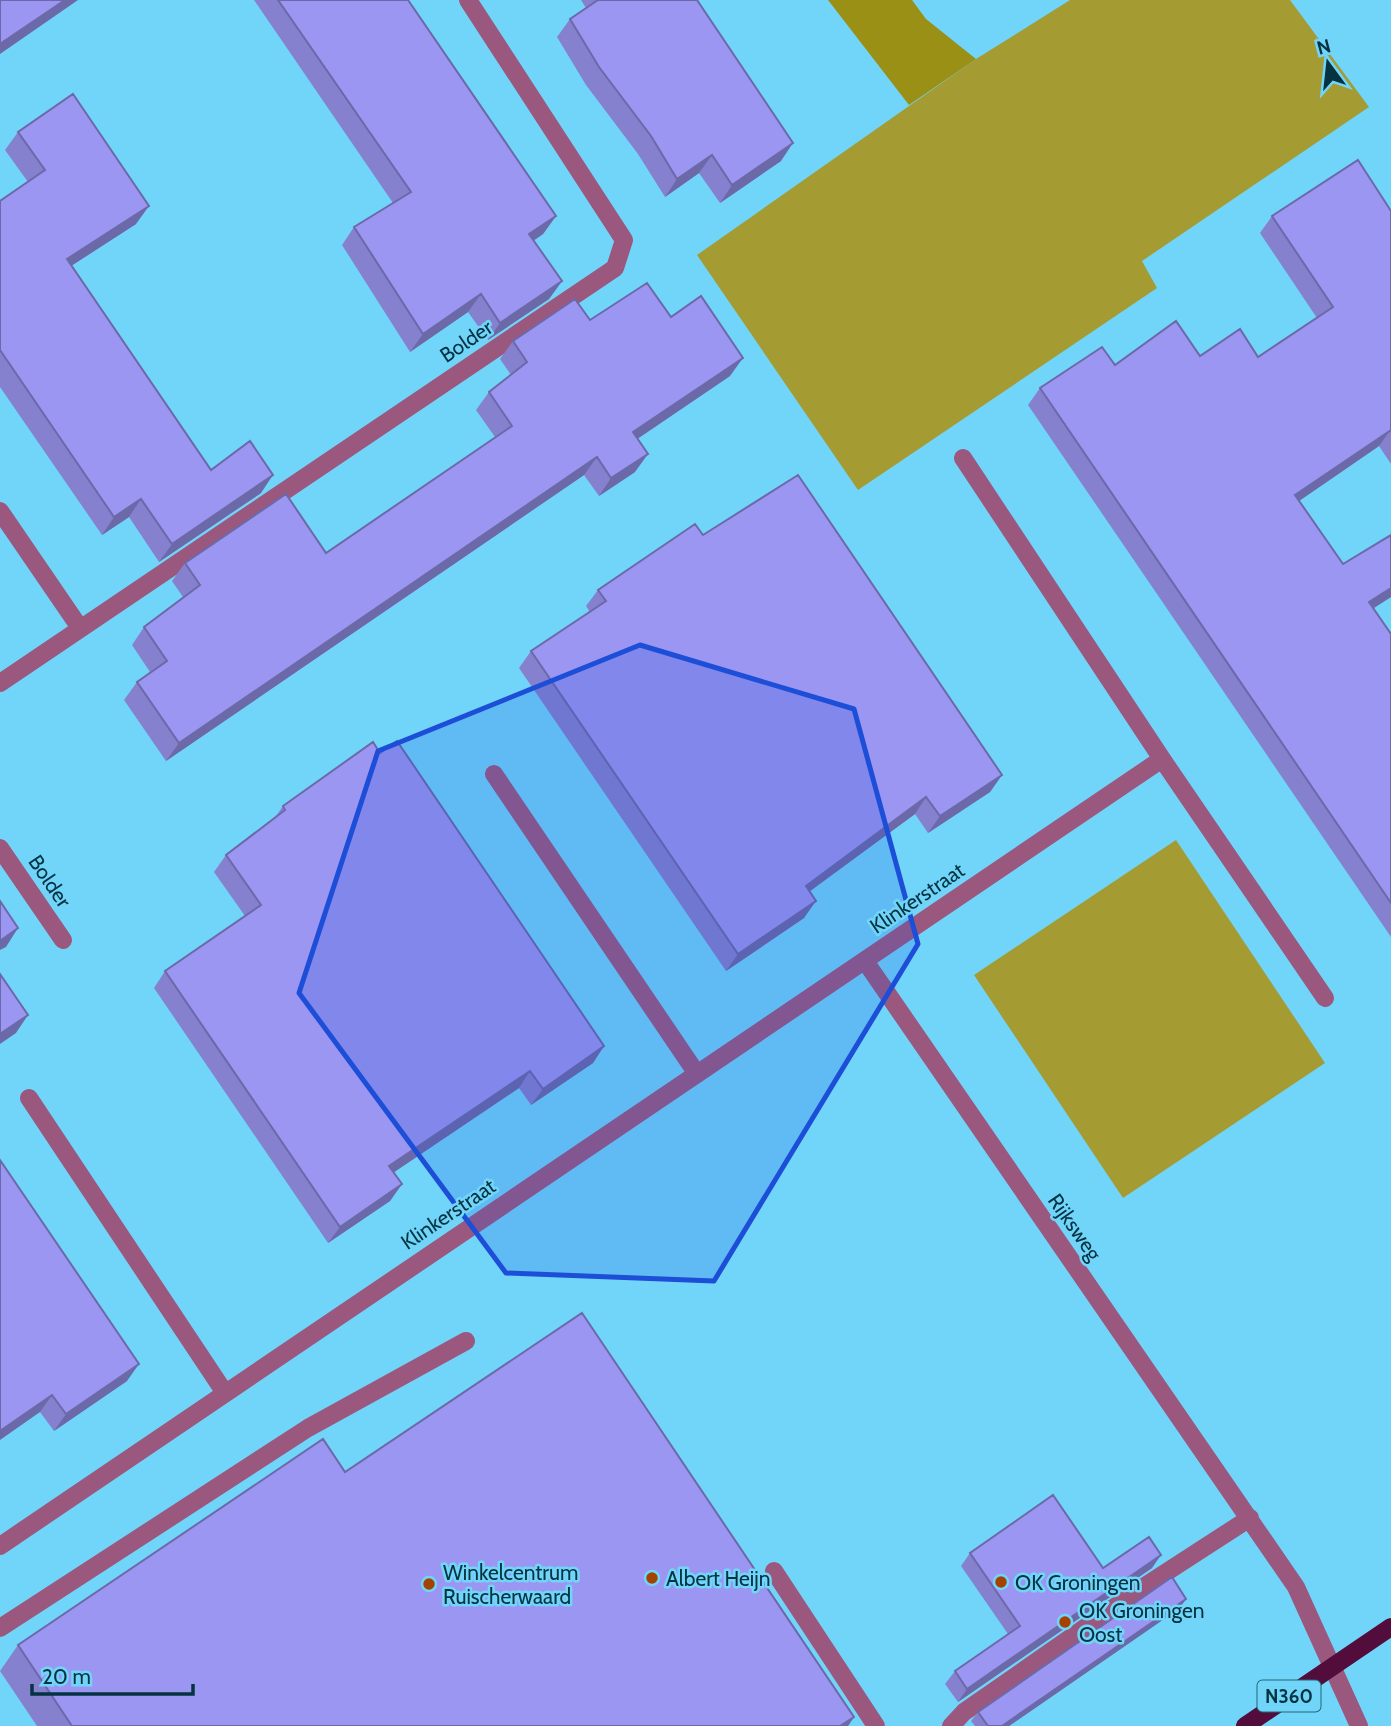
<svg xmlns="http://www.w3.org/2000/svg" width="1391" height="1726" font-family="Cabin,sans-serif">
<rect width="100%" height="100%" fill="#71d5fa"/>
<!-- green -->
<path fill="#a49b33" d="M 1070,0 L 1290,0 L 1369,107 L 1142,261 L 1157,288 L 858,490 L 697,255 L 976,59 Z
M 1176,840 L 1325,1063 L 1123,1198 L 974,975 Z"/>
<!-- forest -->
<path fill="#999015" d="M 828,0 L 912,0 L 926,19 L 976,59 L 909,105 Z"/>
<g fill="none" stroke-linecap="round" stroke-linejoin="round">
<!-- minor -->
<path stroke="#9b587f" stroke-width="18" d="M 963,458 L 1162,759 L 1325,998
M 0,511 L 80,628
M 0,683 L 615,268 L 624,240 L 468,0
M 494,774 L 697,1074
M 0,848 L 63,940
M 865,961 L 1296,1587 L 1359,1726
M 29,1098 L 225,1393
M 0,1546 L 1162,759
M 774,1571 L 876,1726
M 0,1628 L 308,1428 L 466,1341
M 951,1726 L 964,1712 L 1145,1586 L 1250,1518"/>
<!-- major -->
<path stroke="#530d3c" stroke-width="18" d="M 1245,1726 L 1391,1627"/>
</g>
<!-- wall -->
<path fill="#8581cf" d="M 254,0 L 408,0 L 556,216 L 543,234 L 533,241 L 562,281 L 549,299 L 488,340 L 468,312 L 410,352 L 342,245 L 354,227 L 393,203 Z
M 581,0 L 697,0 L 781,161 L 720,203 L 699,173 L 665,197 L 638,154 L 586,85 L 557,37 L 570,19 L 586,8 Z
M 18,132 L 136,224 L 71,266 L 211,470 L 261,493 L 159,562 L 129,517 L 102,535 L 0,387 L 0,201 L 28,182 L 5,150 Z
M 1391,211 L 1391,464 L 1379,446 L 1299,501 L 1343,564 L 1391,535 L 1391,597 L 1373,608 L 1391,634 L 1391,937 L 1028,405 L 1040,388 L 1115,365 L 1200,356 L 1258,357 L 1317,318 L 1260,233 L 1272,216 Z
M 671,317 L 730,376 L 637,439 L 635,472 L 599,496 L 584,475 L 166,761 L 124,700 L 137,682 L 150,672 L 132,645 L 144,627 L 183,597 L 172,581 L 185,563 L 326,553 L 495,437 L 476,410 L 489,392 L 511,375 L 500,359 L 513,341 L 590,320 Z
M 703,535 L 1002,775 L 990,792 L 928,833 L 915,814 L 809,891 L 804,918 L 726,971 L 519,668 L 531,651 L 590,612 L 586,606 L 598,590 Z
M 380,753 L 604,1046 L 593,1063 L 531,1105 L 519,1088 L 394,1172 L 402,1184 L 390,1201 L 328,1243 L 154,988 L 165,971 L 245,916 L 214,872 L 226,855 L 274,819 L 283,806 Z
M 0,1160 L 127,1381 L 54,1431 L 40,1412 Z
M 345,1472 L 854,1717 L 848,1726 L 37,1726 L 0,1671 L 18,1645 Z
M 970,1553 L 1103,1568 L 1152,1568 L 958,1702 L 945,1684 L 955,1671 L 1008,1634 L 961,1566 Z
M 1180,1608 L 1009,1726 L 975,1726 L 971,1721 L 978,1712 Z"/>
<!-- shaded-wall -->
<path fill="#6c69a9" d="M 65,0 L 78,0 L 0,54 L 0,44 Z
M 793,143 L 781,161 L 720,203 L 732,185 Z
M 712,155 L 699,173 L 665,197 L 677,179 Z
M 149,206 L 136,224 L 54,277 L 67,259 Z
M 556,216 L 543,234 L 517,252 L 529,234 Z
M 562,281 L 549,299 L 488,340 L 500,323 Z
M 481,294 L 468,312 L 410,352 L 423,334 Z
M 743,358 L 730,376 L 621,450 L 633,432 Z
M 1391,429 L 1379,446 L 1283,512 L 1295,495 Z
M 648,454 L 635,472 L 599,496 L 611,478 Z
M 597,457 L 584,475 L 166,761 L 179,743 Z
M 273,475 L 261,493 L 159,562 L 172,544 Z
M 141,499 L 129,517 L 102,535 L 114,517 Z
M 1391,588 L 1391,597 L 1357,619 L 1369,602 Z
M 1002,775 L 990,792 L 928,833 L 940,816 Z
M 926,797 L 915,814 L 794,903 L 806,886 Z
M 816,901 L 804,918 L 726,971 L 738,954 Z
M 18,928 L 6,947 L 0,950 L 0,941 Z
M 28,1015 L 16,1033 L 0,1044 L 0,1034 Z
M 604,1046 L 593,1063 L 531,1105 L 543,1089 Z
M 530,1071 L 519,1088 L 378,1183 L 389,1166 Z
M 402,1184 L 390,1201 L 328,1243 L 340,1227 Z
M 139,1364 L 127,1381 L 54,1431 L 66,1414 Z
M 52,1395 L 40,1412 L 0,1440 L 0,1431 Z
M 1161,1555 L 1152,1568 L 958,1702 L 967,1689 Z
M 1186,1599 L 1180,1608 L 1009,1726 L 1002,1726 Z
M 854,1717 L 848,1726 L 840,1726 Z"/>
<!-- building -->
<path fill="#9b96f1" stroke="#6c69a9" stroke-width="2" d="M 0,0 L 65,0 L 0,44 Z
M 278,0 L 408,0 L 556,216 L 529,234 L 562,281 L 500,323 L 481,294 L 423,334 L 354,227 L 411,192 Z
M 598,0 L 697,0 L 793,143 L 732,185 L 712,155 L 677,179 L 651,136 L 599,67 L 570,19 Z
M 73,94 L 149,206 L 67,259 L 211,470 L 250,441 L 273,475 L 172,544 L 141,499 L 114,517 L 0,350 L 0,201 L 45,170 L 18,132 Z
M 1358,160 L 1391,211 L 1391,430 L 1295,495 L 1343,564 L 1391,535 L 1391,588 L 1369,602 L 1391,634 L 1391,903 L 1040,388 L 1102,347 L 1115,365 L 1176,321 L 1200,356 L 1240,329 L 1258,357 L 1333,307 L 1272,216 Z
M 647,283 L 671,317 L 701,296 L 743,358 L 633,432 L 648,454 L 611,478 L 597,457 L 179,743 L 137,682 L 167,661 L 144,627 L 200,585 L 185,563 L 286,494 L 326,553 L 512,426 L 489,392 L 527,362 L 513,341 L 575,299 L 590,320 Z
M 798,475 L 1002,775 L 940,816 L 926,797 L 806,886 L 816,901 L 738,954 L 531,651 L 606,601 L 598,590 L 695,524 L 703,535 Z
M 397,741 L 604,1046 L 543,1089 L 530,1071 L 389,1166 L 402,1184 L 340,1227 L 165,971 L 261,905 L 226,855 L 285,810 L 283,806 L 373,742 L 380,753 Z
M 0,901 L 18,928 L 0,941 Z
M 0,974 L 28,1015 L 0,1034 Z
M 0,1160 L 139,1364 L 66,1414 L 52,1395 L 0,1431 Z
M 582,1313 L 854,1717 L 840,1726 L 72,1726 L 18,1645 L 323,1439 L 345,1472 Z
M 1053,1495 L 1103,1568 L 1149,1537 L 1161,1555 L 967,1689 L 955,1671 L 1020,1626 L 970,1553 Z
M 1172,1577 L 1186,1599 L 1002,1726 L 988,1726 L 978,1712 Z"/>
<!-- marked area -->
<path fill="#1d4ed8" fill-opacity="0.2" stroke="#1d4ed8" stroke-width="5" stroke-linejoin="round" d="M 640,645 L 854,709 L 918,944 L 714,1281 L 506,1273 L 299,993 L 378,751 Z"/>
<!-- markers -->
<g fill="#a44201" stroke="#71d5fa" stroke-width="2.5">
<circle cx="652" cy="1578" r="7"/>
<circle cx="1001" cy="1582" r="7"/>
<circle cx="429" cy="1584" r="7"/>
<circle cx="1065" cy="1622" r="7"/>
</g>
<g text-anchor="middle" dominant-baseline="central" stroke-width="5" stroke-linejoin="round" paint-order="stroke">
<!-- shield labels -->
<rect fill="#71d5fa" stroke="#256479" stroke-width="2" x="1257.5" y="1680.5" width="63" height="31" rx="5"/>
<g font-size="19" font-weight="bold" fill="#053342">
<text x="1289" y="1696">N360</text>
</g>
<!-- street labels -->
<g font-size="21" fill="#053342" stroke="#71d5fa">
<text transform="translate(466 341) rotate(-34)">Bolder</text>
<text transform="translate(50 881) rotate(56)">Bolder</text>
<text transform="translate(917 898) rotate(-34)">Klinkerstraat</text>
<text transform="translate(448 1214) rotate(-34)">Klinkerstraat</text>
<text transform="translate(1075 1227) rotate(55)">Rijksweg</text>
</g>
<!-- poi labels -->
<g font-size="21" fill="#053342" stroke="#71d5fa" text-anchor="start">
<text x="443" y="1572">Winkelcentrum<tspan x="443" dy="24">Ruischerwaard</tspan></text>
<text x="666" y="1578">Albert Heijn</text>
<text x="1015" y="1582">OK Groningen</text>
<text x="1079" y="1610">OK Groningen<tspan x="1079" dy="24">Oost</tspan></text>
</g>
</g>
<!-- north arrow -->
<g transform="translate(1328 63) rotate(345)" stroke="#71d5fa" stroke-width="5" paint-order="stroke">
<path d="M0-5L12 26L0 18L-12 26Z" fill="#053342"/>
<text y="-10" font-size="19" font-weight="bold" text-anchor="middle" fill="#053342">N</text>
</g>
<!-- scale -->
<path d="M32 1684v10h161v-10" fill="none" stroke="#053342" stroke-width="3.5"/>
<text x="42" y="1684" font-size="21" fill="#053342" stroke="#71d5fa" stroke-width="5" paint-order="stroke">20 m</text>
</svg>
